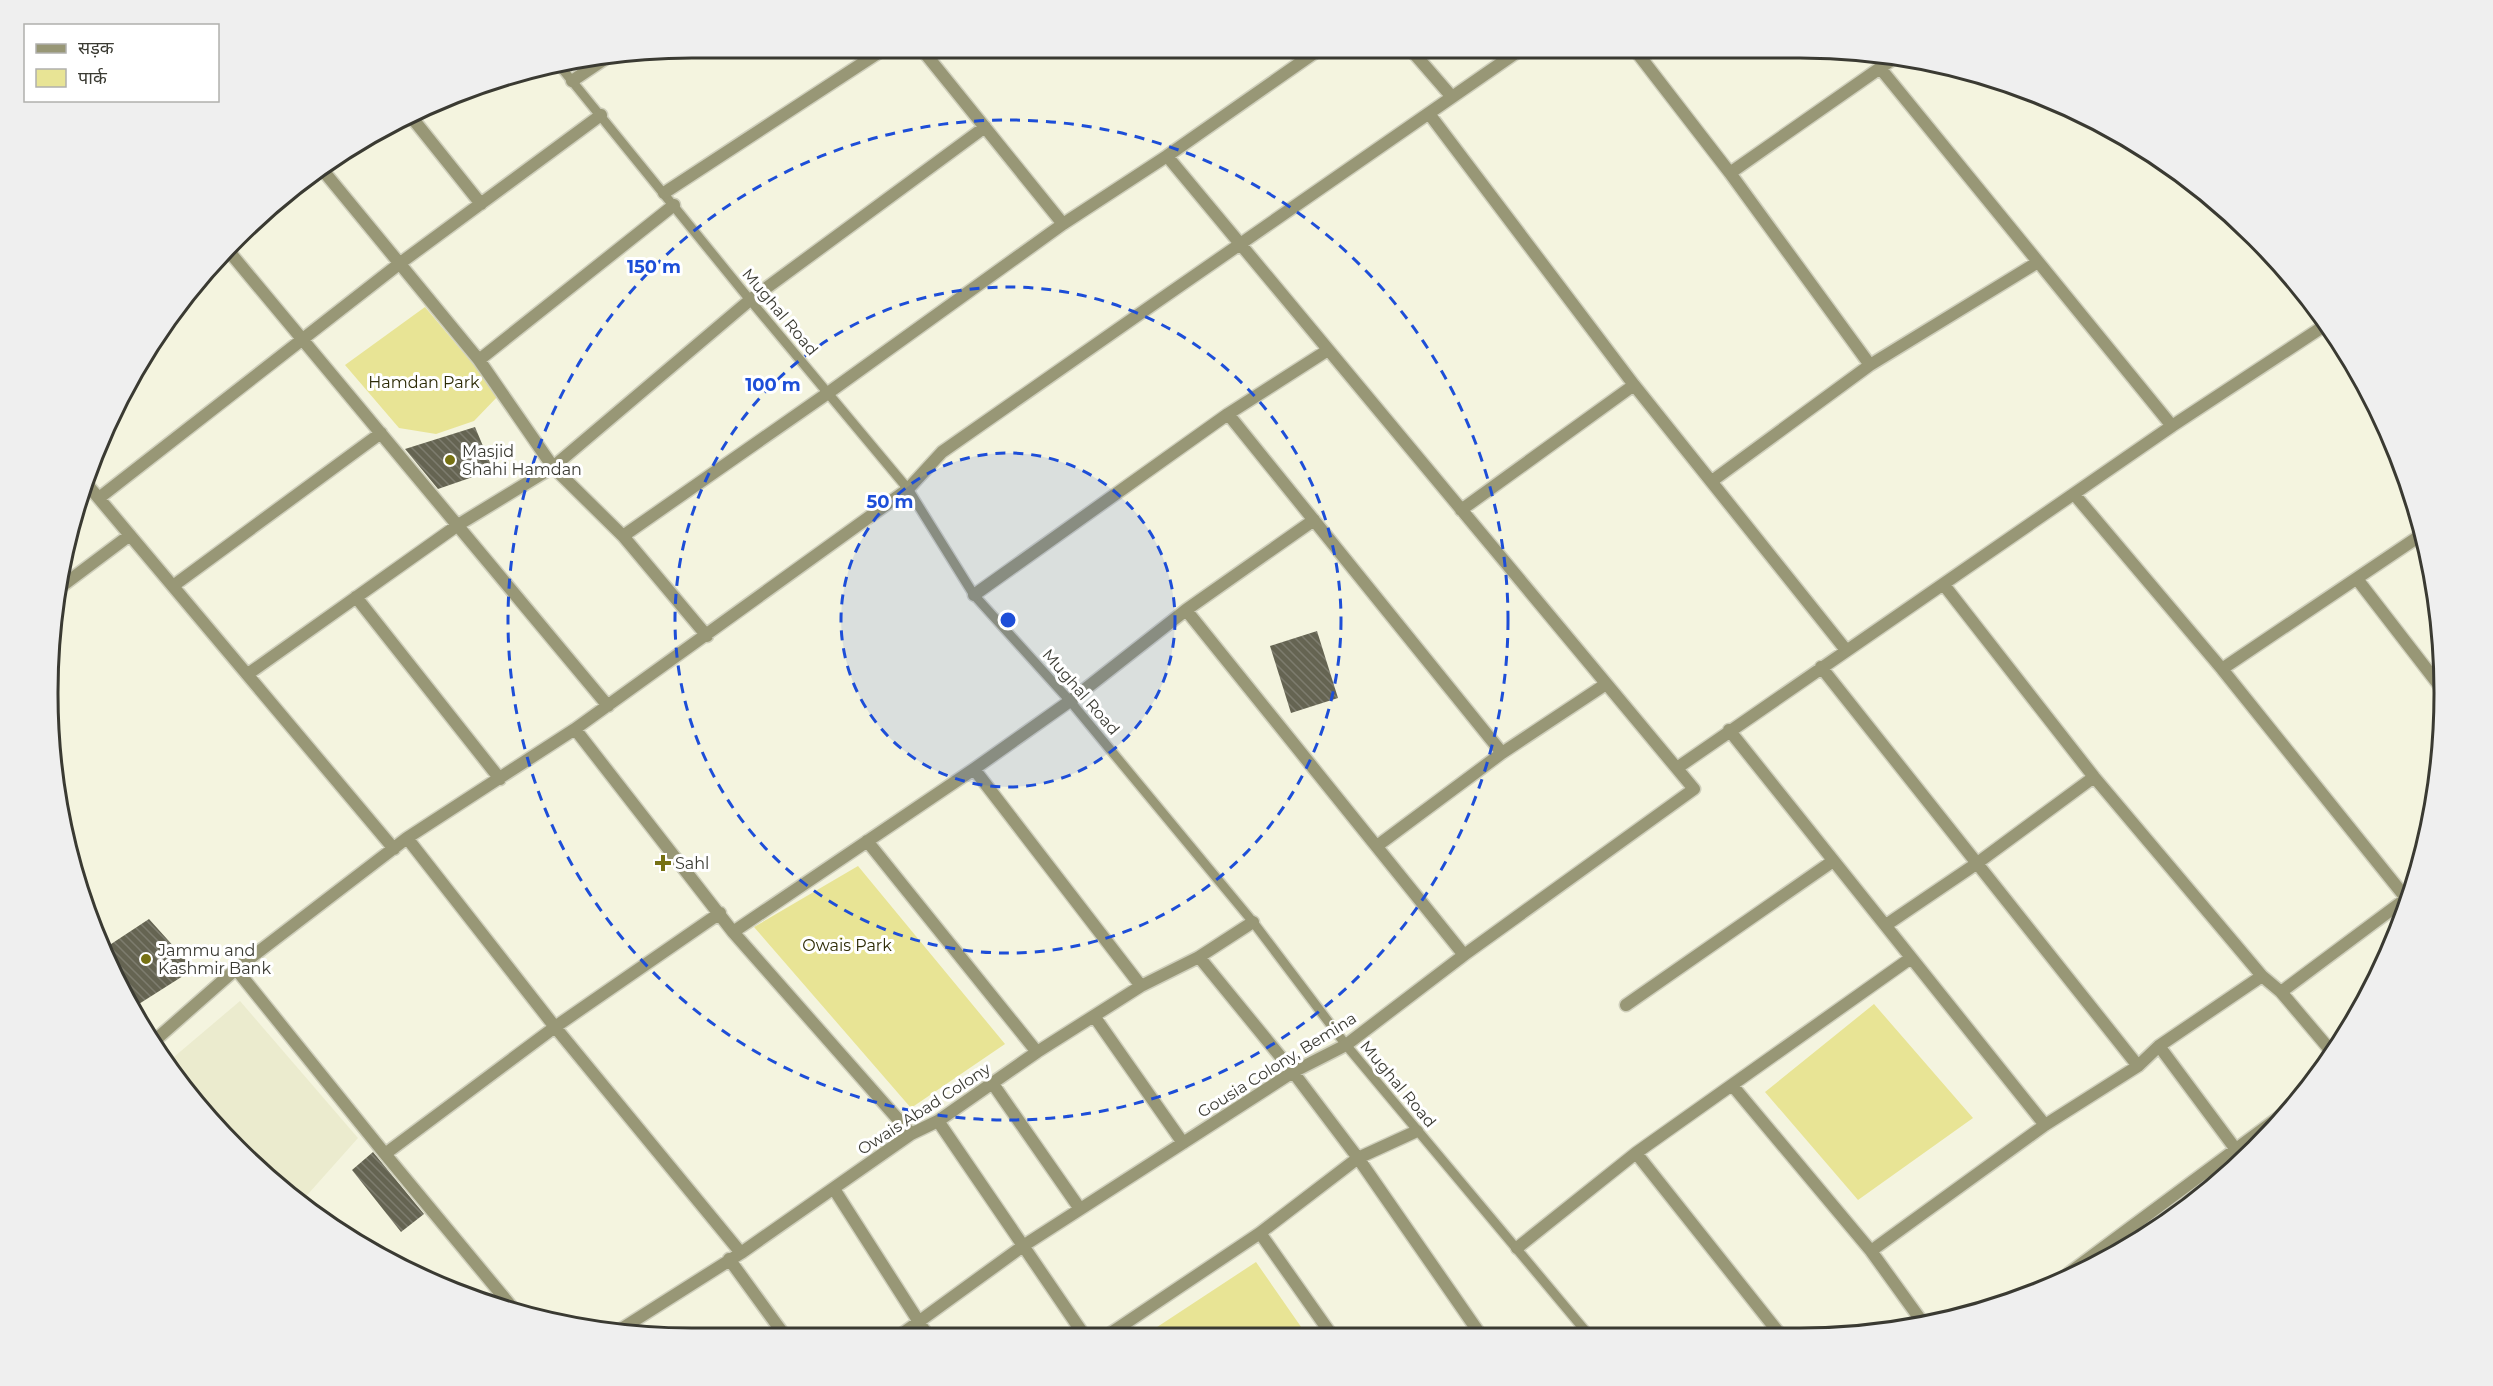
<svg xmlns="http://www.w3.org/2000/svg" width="2493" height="1386" font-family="Montserrat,'Noto Sans Devanagari',sans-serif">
<defs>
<pattern id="building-back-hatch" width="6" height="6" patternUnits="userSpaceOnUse" patternTransform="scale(1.5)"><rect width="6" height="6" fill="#656452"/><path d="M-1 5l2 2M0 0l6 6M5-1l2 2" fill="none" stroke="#7d7c6e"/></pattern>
</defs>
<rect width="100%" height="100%" fill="#f4f4df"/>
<!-- built -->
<path fill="#ebebce" d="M 240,1001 L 358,1138 L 301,1202 L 268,1178 L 208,1118 L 168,1062 Z"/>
<!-- green -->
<path fill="#e8e495" d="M 425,307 L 499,395 L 474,421 L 436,434 L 399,428 L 345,365 Z
M 858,866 L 1005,1044 L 911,1108 L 754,927 Z
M 1874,1004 L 1973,1118 L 1858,1200 L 1765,1092 Z
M 1256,1262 L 1306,1334 L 1145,1335 Z"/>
<!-- building -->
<path fill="url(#building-back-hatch)" d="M 475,427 L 493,470 L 438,489 L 405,449 Z
M 1317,631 L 1338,698 L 1291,713 L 1270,646 Z
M 149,919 L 194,969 L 131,1009 L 102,950 Z
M 373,1152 L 424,1214 L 401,1232 L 352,1170 Z"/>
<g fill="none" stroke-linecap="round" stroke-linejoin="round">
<!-- service casing -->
<g stroke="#cfcfbc" stroke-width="12">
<path id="service" d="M 559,65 L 750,300 L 908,489 L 974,595 L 1070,701 L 1253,922 L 1346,1045 L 1588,1334"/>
</g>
<!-- minor casing -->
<g stroke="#cfcfbc" stroke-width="15">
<path id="minor" d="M 1635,50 L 1730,173 L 1870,365
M 1412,51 L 1452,97
M 924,52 L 1063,224
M 1880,68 L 2172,426
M 572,81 L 612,54
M 409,114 L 481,204
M 1430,115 L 1634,385 L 1846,650
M 321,168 L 479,360 L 553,467 L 623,536 L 707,636
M 1730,173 L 1893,59
M 664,193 L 878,53
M 227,249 L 608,706
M 479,360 L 674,205
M 1228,414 L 1502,753
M 1712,481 L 1870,365 L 2038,262
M 86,483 L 394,849
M 2074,494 L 2222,669 L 2406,898
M 99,498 L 399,264 L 601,115
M 1461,510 L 1634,385
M 623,536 L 828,393 L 1063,224 L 1167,156 L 1317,51
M 2357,579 L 2442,689
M 1944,585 L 2094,777 L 2262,976 L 2281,992 L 2331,1051
M 173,586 L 381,433
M 58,589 L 130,535
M 974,595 L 1228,414 L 1328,350
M 356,597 L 500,779
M 1186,610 L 1464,955
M 1821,667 L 2138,1066
M 2222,669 L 2424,533
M 248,674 L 458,525 L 553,467 L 750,300 L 985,127
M 575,729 L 733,932 L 911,1134
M 1729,730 L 2045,1125
M 1677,768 L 2172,426 L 2327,324
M 974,769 L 1141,986
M 407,838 L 555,1027 L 741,1253
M 867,841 L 1037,1052
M 1377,846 L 1502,753 L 1606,684
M 1886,925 L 1976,864 L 2094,777
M 733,932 L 974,769 L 1070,701 L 1186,610 L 1314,520
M 1199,957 L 1293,1072 L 1358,1158 L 1480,1334
M 236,969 L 385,1154 L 516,1312
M 2281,992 L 2411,895
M 1626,1005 L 1833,861
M 1094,1016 L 1183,1143
M 153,1042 L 236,969 L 407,838 L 575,729 L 908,489 L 942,452 C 1134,317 1327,184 1520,50
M 2159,1046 L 2237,1151
M 993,1084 L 1080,1209
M 1732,1085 L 1871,1251 L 1923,1323
M 938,1121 L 1084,1335
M 1636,1153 L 1779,1333
M 385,1154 L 555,1027 L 720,913
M 834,1189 L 928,1336
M 1260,1233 L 1331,1334
M 1517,1248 L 1636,1153 L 1911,958
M 1871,1251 L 2045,1125 L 2138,1066 L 2159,1046 L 2262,976
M 729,1259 L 785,1336
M 2069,1273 L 2282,1115
M 618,1331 L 741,1253 L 911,1134 L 938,1121 L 1037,1052 L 1141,986 L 1199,957 L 1253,922
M 1108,1335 L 1260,1233 L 1358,1158 L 1417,1131
M 899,1336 L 1023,1246 L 1293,1072 L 1346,1045 L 1464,955 L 1694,789 L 1167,156"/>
</g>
<!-- service -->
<use href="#service" stroke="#989776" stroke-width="9"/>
<!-- minor -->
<use href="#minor" stroke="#989776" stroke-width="12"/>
</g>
<!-- distance rings -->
<circle cx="1008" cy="620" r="167" fill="#1d4ed8" fill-opacity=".12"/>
<g fill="none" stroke="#1d4ed8" stroke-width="3" stroke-dasharray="10 8">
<circle cx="1008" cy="620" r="167"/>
<circle cx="1008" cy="620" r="333"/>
<circle cx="1008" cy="620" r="500"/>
</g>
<!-- markers -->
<g fill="#767113" stroke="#fff" stroke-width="2">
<circle cx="450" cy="460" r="6"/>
<path d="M660 854h6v6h6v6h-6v6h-6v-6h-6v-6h6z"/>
<circle cx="146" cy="959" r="6"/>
</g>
<g text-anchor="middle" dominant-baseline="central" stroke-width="6" stroke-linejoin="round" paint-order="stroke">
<!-- street labels -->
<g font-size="16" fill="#3a3a32" stroke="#fff">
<text transform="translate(780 312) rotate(50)">Mughal Road</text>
<text transform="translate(1081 692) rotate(49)">Mughal Road</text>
<text transform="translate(1277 1065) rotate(-32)">Gousia Colony, Bemina</text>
<text transform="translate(1398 1084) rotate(50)">Mughal Road</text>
<text transform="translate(924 1109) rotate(-33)">Owais Abad Colony</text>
</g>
<!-- park labels -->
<g font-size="16" fill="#2d2b06" stroke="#fff">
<text x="424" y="382">Hamdan Park</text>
<text x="847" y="945">Owais Park</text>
</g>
<!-- poi labels -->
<g font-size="16" fill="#3a3a32" stroke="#fff" text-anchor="start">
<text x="462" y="451">Masjid<tspan x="462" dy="18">Shahi Hamdan</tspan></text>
<text x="675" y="863">Sahl</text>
<text x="158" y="950">Jammu and<tspan x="158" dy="18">Kashmir Bank</tspan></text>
</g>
</g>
<!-- crop -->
<path d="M0 0H2493V1386H0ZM692 58H1800A634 634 0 0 1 2434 692V694A634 634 0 0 1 1800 1328H692A634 634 0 0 1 58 694V692A634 634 0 0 1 692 58Z" fill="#efefef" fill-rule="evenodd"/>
<path fill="none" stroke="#3a3a32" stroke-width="3" d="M692 58H1800A634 634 0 0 1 2434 692V694A634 634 0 0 1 1800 1328H692A634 634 0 0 1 58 694V692A634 634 0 0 1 692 58Z"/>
<circle cx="1008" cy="620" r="9" fill="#1d4ed8" stroke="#fff" stroke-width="3"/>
<g font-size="18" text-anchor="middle" font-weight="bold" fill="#1d4ed8" stroke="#fff" stroke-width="6" stroke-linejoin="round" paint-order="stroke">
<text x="654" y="273">150 m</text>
<text x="773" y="391">100 m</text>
<text x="890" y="508">50 m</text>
</g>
<!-- legend -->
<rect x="24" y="24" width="195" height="78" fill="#ffffff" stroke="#b0b0ad" stroke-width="1.5"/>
<rect x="36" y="44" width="30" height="9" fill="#989776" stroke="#b0b0ad" stroke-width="1.5"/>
<text x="78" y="54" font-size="18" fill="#3a3a32">सड़क</text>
<rect x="36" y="69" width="30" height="18" fill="#e8e495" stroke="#b0b0ad" stroke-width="1.5"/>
<text x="78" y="84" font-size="18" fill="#3a3a32">पार्क</text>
</svg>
